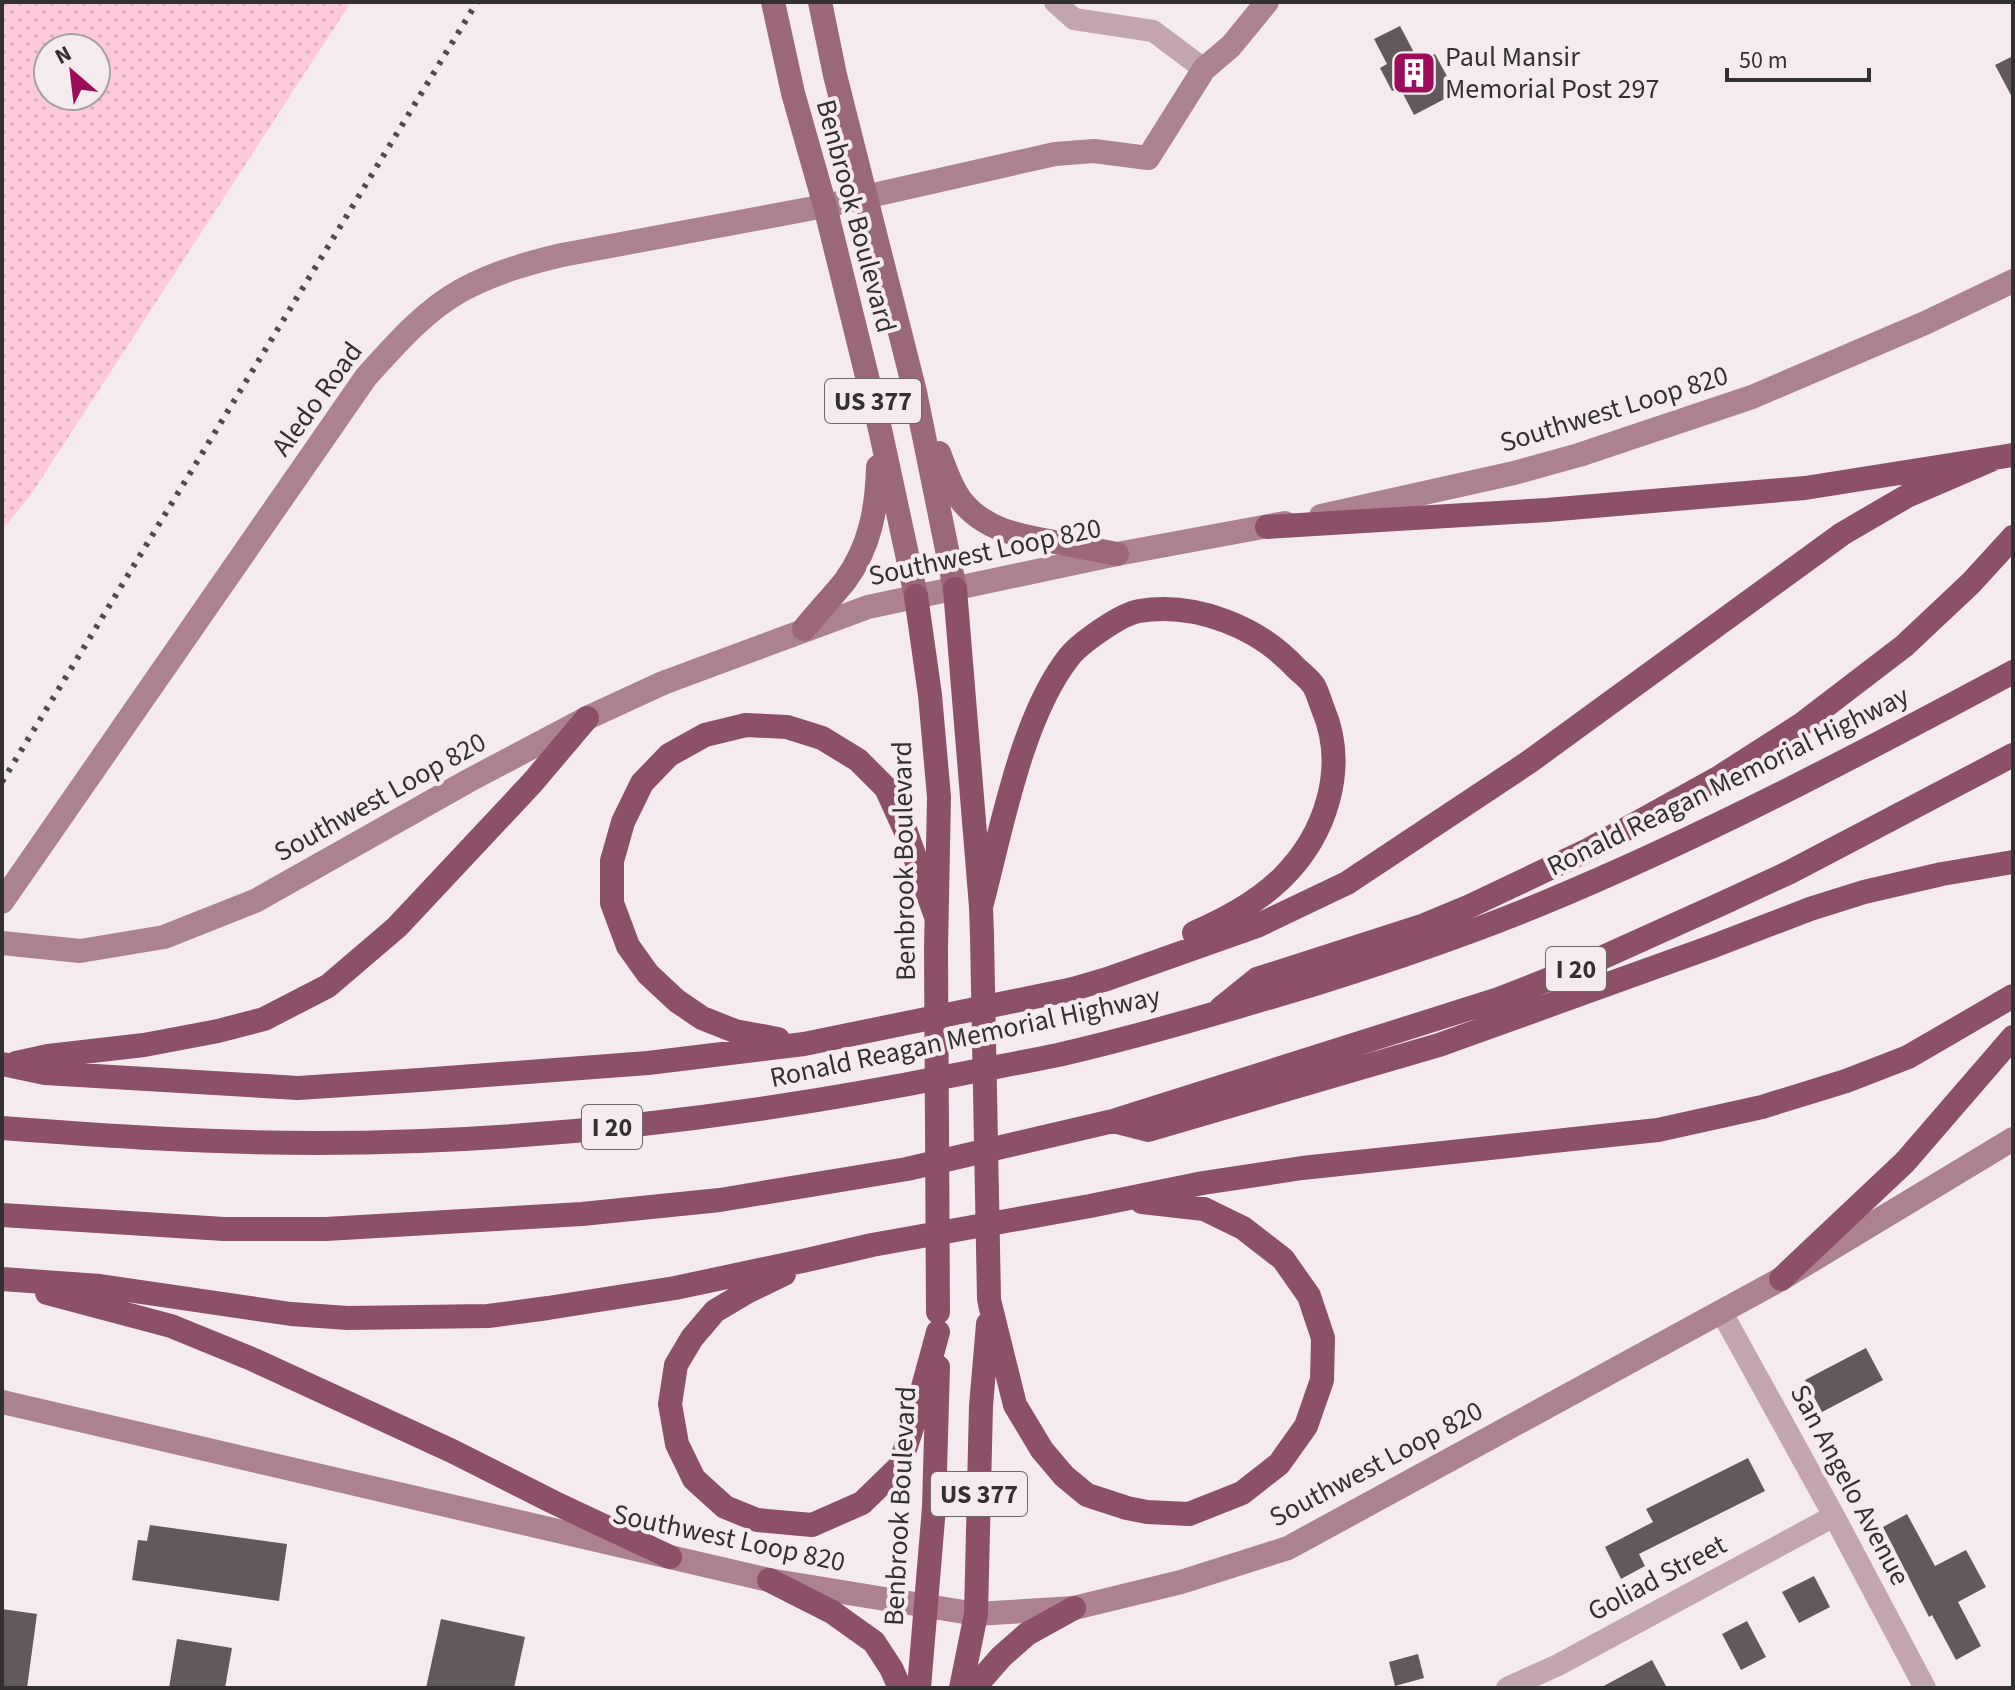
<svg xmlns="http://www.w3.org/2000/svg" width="2015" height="1690" font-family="'Source Sans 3',sans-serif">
<defs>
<pattern id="grass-dots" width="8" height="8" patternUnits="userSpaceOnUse" patternTransform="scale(2)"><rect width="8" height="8" fill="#fec9db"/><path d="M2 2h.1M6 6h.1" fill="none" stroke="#daadbc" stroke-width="1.8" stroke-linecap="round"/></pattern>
</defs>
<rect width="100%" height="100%" fill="#f5ebee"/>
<!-- grass -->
<path fill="url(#grass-dots)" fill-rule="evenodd" d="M 2,2 L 351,2 L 30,496 L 2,530 ZM 48,48 L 96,48 L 96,96 L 48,96 Z"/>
<!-- building -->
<path fill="#61595c" d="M 1400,26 L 1419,62 L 1435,54 L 1456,93 L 1414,115 L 1400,88 L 1392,91 L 1380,68 L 1387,64 L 1374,39 Z
M 2013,56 L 2013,99 L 1995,65 Z
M 1866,1348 L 1883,1380 L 1822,1412 L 1805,1380 Z
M 1748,1458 L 1765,1491 L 1639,1554 L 1645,1566 L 1621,1579 L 1605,1547 L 1653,1522 L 1646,1509 Z
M 1907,1514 L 1935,1566 L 1966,1550 L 1986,1587 L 1958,1602 L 1981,1646 L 1956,1660 L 1932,1615 L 1929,1617 L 1883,1527 Z
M 150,1525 L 287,1544 L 279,1601 L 132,1580 L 138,1540 L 147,1541 Z
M 1814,1576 L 1830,1607 L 1799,1623 L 1782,1592 Z
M 2,1609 L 37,1614 L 27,1688 L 2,1688 Z
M 441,1619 L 525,1637 L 514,1688 L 426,1688 Z
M 1747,1621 L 1766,1657 L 1741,1670 L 1722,1634 Z
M 177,1639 L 232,1648 L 225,1688 L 169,1688 Z
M 1418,1654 L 1424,1678 L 1395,1686 L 1389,1662 Z
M 1652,1660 L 1667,1688 L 1600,1688 Z"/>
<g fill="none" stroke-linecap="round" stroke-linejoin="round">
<!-- street -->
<path stroke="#c3a5af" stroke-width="22" d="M 1055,2 L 1074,19 L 1153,31 L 1204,69
M 1721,1311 L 1834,1516 L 1925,1688
M 1507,1688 L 1558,1665 L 1834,1516"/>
<!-- secondary -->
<path stroke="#ad8290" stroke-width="24" d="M 1321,516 L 1514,473 L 1579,455 L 1752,397 L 1925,323 L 2013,281
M 2,902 L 366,377 C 395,345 424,311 462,290 C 493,273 527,263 562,255 L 825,206 L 1055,154 L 1094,151 L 1148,158 L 1204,69 L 1231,46 L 1267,2
M 2,943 L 80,951 L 164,937 L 255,901 L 468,781 L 587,718 L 663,683 L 868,607 L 1117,554 L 1285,523
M 2,1402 L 769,1580 L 976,1614 L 1074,1608 L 1181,1582 L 1288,1548 L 1781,1279 L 2013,1139"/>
<!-- primary -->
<path stroke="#9b687a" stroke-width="24" d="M 773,2 L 793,93 L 825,206 L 880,429 L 916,596
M 820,2 L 835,75 L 915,392 L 955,589
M 939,453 C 945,468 950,485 960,499 C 983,530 1020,536 1055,542 C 1076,546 1097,550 1117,554
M 804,629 C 817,613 832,597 845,581 C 870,547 877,508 878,467"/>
<!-- highway -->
<path stroke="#8c5168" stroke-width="24" d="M 1267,527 L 1547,510 L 1805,488 L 2013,455
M 955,589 L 981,907 L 982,936
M 916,596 L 930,695 L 939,797 L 936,949
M 981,907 C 1001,832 1021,718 1069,657 C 1080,643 1121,614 1139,611 C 1196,602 1259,627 1297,669 C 1303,674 1310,680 1314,686 C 1318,693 1320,702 1323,709 C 1348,768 1326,835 1281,879 C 1256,903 1225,919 1194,933
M 1221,1008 L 1257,979 L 1422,926 L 1470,906 L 1588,850 L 1718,778 L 1802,724 L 1904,646 L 1971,583 L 2013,537
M 778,1039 L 735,1031 L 702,1018 L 677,1001 L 648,974 L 628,946 L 612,903 L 612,861 L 623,822 L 642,783 L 669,755 L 705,735 L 746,725 L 787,727 L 822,738 L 858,760 L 886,788 L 906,832 L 935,914
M 16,1063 L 48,1056 L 144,1045 L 218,1031 L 264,1019 L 328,986 L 397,927 L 532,783 L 587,718
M 2,1064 L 45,1073 L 298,1088 L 420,1080 L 648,1063 L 804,1044 L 1073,989 L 1107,979 L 1257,926 L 1347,883 L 1529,762 L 1842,534 L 1907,496 L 1993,459
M 1113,1121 L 1148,1130 L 1439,1045 L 1711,947 L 1810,909 L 1864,892 L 1942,874 L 2013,862
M 2,1128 C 107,1136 212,1143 317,1143 C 532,1143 745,1117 955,1075 C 990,1068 1024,1062 1058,1055 C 1144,1035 1228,1010 1312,985 C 1389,961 1466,935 1541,904 C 1703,837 1858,755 2013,672
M 2,1215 L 224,1229 L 326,1229 L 582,1214 L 720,1200 L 907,1169 L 1113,1121 L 1499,999 L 1590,963 L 1721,904 L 1790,872 L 2013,755
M 784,1274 L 747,1292 L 715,1311 L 692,1338 L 676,1365 L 670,1404 L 677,1444 L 694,1479 L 725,1507 L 757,1520 L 812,1525 L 862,1503 L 899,1467 L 911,1431 L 938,1332
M 2,1279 L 100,1286 L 291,1314 L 348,1318 L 488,1316 L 548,1308 L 675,1288 L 807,1260 L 872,1245 L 1090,1206 L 1203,1183 L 1302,1168 L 1658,1130 L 1762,1107 L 1846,1081 L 1908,1057 L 2013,996
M 1781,1279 L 1905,1162 L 2013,1037
M 47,1293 L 171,1326 L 254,1360 L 452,1451 L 553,1502 L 670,1557
M 990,1304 L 1015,1405 L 1042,1450 L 1064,1476 L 1087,1495 L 1127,1508 L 1147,1512 L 1189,1514 L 1242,1493 L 1279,1464 L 1306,1426 L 1322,1380 L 1323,1338 L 1309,1296 L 1283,1259 L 1243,1228 L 1204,1209 L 1142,1202
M 769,1580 L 832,1612 L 874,1642 L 891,1668 L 900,1688
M 919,1688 L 934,1507 L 938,1367
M 961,1688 L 976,1614 L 981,1406 L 988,1324
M 974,1688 L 1001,1657 L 1027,1634 L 1074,1608"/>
<!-- rail -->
<path stroke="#4f4b4c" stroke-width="6" stroke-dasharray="4 8" stroke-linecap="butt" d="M 2,782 L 477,2"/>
<!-- highway-bridge -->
<path stroke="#8c5168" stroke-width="24" d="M 982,936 L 989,1299
M 936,949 L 938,1312"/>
</g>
<!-- icons -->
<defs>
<g id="building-square" transform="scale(2.3)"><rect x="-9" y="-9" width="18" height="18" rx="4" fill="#9c0c5a" stroke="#f5ebee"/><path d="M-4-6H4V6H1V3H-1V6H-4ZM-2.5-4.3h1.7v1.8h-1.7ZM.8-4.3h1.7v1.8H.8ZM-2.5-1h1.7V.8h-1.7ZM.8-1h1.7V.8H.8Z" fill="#fff"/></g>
</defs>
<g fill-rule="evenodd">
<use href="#building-square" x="1414" y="73"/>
</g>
<g text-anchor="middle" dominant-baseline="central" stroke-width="8" stroke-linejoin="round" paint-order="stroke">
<!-- shield labels -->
<g fill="#f5ebee" stroke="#6d686a" stroke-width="2">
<rect x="825" y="379" width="96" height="44" rx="6"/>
<rect x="1546" y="947" width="60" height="44" rx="6"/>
<rect x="582" y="1105" width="60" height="44" rx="6"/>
<rect x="931" y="1472" width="96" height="44" rx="6"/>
</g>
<g font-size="26" font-weight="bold" fill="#333031">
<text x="873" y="401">US 377</text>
<text x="1576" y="969">I 20</text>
<text x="612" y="1127">I 20</text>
<text x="979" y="1494">US 377</text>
</g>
<!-- poi labels -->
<g font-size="28" fill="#333031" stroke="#f5ebee" text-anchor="start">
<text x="1445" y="57">Paul Mansir<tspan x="1445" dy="32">Memorial Post 297</tspan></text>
</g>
<!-- street labels -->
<g font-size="28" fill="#333031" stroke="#f5ebee">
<text transform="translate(856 216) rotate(75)">Benbrook Boulevard</text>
<text transform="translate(317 399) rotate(-54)">Aledo Road</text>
<text transform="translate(1614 409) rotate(-17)">Southwest Loop 820</text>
<text transform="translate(985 552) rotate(-12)">Southwest Loop 820</text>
<text transform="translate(1728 781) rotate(-26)">Ronald Reagan Memorial Highway</text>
<text transform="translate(380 797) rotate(-29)">Southwest Loop 820</text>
<text transform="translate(904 861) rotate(-91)">Benbrook Boulevard</text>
<text transform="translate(965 1037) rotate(-12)">Ronald Reagan Memorial Highway</text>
<text transform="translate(1376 1464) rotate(-28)">Southwest Loop 820</text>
<text transform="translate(1850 1485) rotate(62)">San Angelo Avenue</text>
<text transform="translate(900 1506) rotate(-87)">Benbrook Boulevard</text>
<text transform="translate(729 1538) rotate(12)">Southwest Loop 820</text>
<text transform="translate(1657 1578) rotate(-28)">Goliad Street</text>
</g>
</g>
<!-- border -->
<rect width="2015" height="1690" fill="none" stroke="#333031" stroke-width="8"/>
<!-- north arrow -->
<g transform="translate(72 72) rotate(332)"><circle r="38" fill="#f5ebee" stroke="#a7a0a2" stroke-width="2"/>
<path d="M0-6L14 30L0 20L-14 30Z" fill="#9c0c5a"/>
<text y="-12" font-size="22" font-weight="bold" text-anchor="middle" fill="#333031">N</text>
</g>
<!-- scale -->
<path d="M1727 68v12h142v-12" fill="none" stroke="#333031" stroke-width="4"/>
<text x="1739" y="68" font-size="24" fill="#333031" stroke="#f5ebee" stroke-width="6" paint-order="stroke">50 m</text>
</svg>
